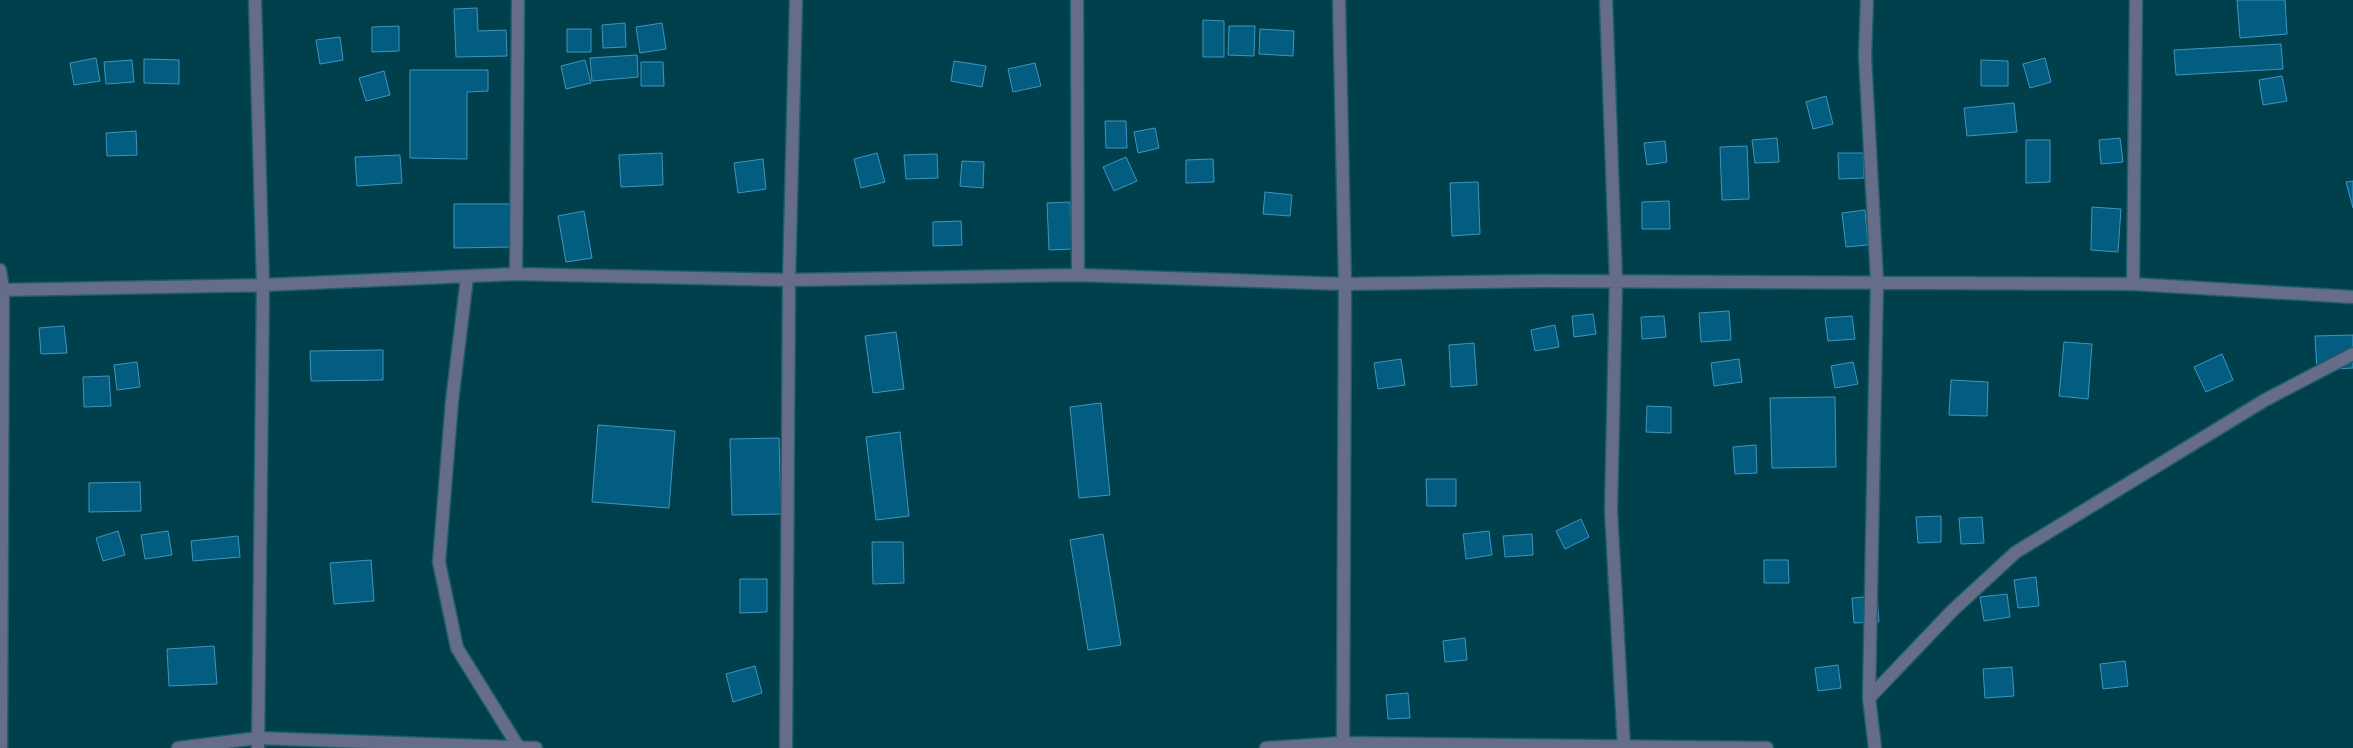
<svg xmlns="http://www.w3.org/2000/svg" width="2353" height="748" font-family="Poppins,sans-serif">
<rect width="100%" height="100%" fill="#00404c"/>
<!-- building -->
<path fill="#025d81" stroke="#4194be" d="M 2237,0 L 2285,0 L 2287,34 L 2240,38 Z
M 477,8 L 478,31 L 506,30 L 507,56 L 456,57 L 454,9 Z
M 1203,20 L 1224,21 L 1224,57 L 1203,57 Z
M 625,23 L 626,47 L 603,48 L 602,25 Z
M 662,23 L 666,49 L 640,53 L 636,27 Z
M 399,26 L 399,51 L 372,52 L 372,27 Z
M 1229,26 L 1255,26 L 1254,56 L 1228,55 Z
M 567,29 L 591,29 L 591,52 L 567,52 Z
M 1260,29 L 1294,31 L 1293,56 L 1259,54 Z
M 340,37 L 343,60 L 320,64 L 316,40 Z
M 2281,44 L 2283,69 L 2176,75 L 2174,50 Z
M 637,55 L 638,77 L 592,81 L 590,58 Z
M 96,58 L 100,81 L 74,85 L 70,63 Z
M 2045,58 L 2051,82 L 2030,88 L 2023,64 Z
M 144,59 L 179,60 L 179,84 L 144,83 Z
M 132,60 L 134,82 L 106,84 L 104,62 Z
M 585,60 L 591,83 L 566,89 L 561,66 Z
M 1981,60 L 2008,61 L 2008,86 L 1981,86 Z
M 954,61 L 986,66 L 982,87 L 951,81 Z
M 641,62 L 663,62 L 664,86 L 641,86 Z
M 1035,63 L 1041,86 L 1013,92 L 1008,69 Z
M 410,70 L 488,70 L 488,91 L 467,92 L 467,159 L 410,158 Z
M 384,71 L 390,95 L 366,101 L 359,78 Z
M 2282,76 L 2287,101 L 2263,105 L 2259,80 Z
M 1826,96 L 1833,124 L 1813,129 L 1806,102 Z
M 2014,103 L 2017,132 L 1967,136 L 1964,108 Z
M 1105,121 L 1126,121 L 1127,148 L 1106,148 Z
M 1155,128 L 1159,148 L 1138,153 L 1134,132 Z
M 136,131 L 137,155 L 107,156 L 106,133 Z
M 1777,138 L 1779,162 L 1755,163 L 1752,140 Z
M 2120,138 L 2123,162 L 2101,164 L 2099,140 Z
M 2026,140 L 2050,140 L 2050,182 L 2026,183 Z
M 1665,141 L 1667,162 L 1647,165 L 1644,143 Z
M 1747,146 L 1749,199 L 1722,200 L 1720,147 Z
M 662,153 L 663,185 L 621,187 L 619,155 Z
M 877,153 L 885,182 L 861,188 L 854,159 Z
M 1838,153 L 1863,153 L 1864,178 L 1839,179 Z
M 937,154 L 938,178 L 906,179 L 904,155 Z
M 400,155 L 402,183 L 357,186 L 355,157 Z
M 1126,157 L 1137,181 L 1114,191 L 1103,167 Z
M 763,159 L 766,189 L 738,193 L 734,163 Z
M 1213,159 L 1214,182 L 1186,183 L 1186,160 Z
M 962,161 L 984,162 L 983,188 L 960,186 Z
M 2353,181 L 2353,208 L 2346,182 Z
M 1478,182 L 1480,234 L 1452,236 L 1450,183 Z
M 1265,192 L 1292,195 L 1290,216 L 1263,214 Z
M 1669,201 L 1670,229 L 1642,229 L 1642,202 Z
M 1070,202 L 1072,249 L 1049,250 L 1047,203 Z
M 454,204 L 511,204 L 511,247 L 454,248 Z
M 2092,207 L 2121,209 L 2118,252 L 2091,250 Z
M 1865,210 L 1868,245 L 1846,247 L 1842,213 Z
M 584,211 L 592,258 L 566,262 L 558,216 Z
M 961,221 L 962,245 L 933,246 L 933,222 Z
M 1729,311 L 1731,340 L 1701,342 L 1699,313 Z
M 1593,314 L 1596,334 L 1574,337 L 1572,316 Z
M 1664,316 L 1666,337 L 1642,339 L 1641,317 Z
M 1852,316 L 1855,339 L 1828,341 L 1825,318 Z
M 1555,325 L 1559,347 L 1535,351 L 1531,330 Z
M 64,326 L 67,353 L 41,354 L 39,328 Z
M 896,332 L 904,389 L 873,393 L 865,336 Z
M 2353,335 L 2353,368 L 2317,370 L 2315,336 Z
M 2064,342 L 2092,344 L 2088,399 L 2059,396 Z
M 1474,343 L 1477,385 L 1451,387 L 1449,345 Z
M 383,350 L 383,380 L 311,381 L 310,351 Z
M 2222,354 L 2233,380 L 2206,392 L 2194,367 Z
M 1401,359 L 1405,385 L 1378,389 L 1374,363 Z
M 1739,359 L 1742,382 L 1714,386 L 1711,363 Z
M 137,362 L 140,387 L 117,390 L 114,365 Z
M 1853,362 L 1858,384 L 1835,388 L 1831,366 Z
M 109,376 L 111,406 L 84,407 L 83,377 Z
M 1951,380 L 1988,382 L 1987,416 L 1949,415 Z
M 1835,397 L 1836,467 L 1772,468 L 1770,398 Z
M 1101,403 L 1110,495 L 1079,498 L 1070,407 Z
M 1647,406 L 1671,407 L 1671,433 L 1646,432 Z
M 598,425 L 675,431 L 669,508 L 592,502 Z
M 900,432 L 909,516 L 876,520 L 866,437 Z
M 779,438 L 781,514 L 732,515 L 730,439 Z
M 1756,445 L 1757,473 L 1735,474 L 1733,447 Z
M 1426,479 L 1456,479 L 1456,506 L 1427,506 Z
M 140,482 L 141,511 L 89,512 L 89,483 Z
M 1941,516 L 1941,542 L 1918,543 L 1916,517 Z
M 1982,517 L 1984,543 L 1961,544 L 1959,518 Z
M 1581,519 L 1589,537 L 1565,549 L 1556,531 Z
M 118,531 L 125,555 L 103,561 L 96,538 Z
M 168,531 L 172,555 L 145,559 L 141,535 Z
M 1489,531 L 1492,555 L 1466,559 L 1463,534 Z
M 1103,534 L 1121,645 L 1088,650 L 1070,540 Z
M 1532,534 L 1533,555 L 1505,557 L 1503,536 Z
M 238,536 L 240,557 L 193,561 L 191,541 Z
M 872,542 L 903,542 L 904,583 L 873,584 Z
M 371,560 L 374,601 L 334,604 L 330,563 Z
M 1764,560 L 1788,560 L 1789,583 L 1764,583 Z
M 2036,577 L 2039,606 L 2018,608 L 2014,580 Z
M 740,579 L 767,579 L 767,612 L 740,613 Z
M 2007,594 L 2010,617 L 1984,621 L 1980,597 Z
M 1877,596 L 1879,622 L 1854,623 L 1852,598 Z
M 1465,638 L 1467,660 L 1445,662 L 1443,641 Z
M 214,646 L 217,684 L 169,686 L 167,649 Z
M 2125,661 L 2128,686 L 2103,689 L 2100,664 Z
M 1838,665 L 1841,688 L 1818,691 L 1815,668 Z
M 755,666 L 762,693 L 733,702 L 726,674 Z
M 2012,667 L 2014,696 L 1985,698 L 1983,669 Z
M 1408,693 L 1410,718 L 1388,719 L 1386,695 Z"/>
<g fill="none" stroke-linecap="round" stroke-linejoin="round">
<!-- street casing -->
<g stroke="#215d68" stroke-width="15">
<path id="street" d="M 255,0 L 263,285 L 258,748
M 1077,0 L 1078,275
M 1339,0 L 1345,284 L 1343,748
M 1606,0 L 1616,281 L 1611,511 L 1624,748
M 1867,0 L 1865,56 L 1877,281 L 1869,698 L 1875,748
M 0,270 L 3,290 L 1,748
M 516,274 L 518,0
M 467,278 L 452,401 L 439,562 L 457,648 L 519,748
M 2133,284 L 2136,0
M 0,290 L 263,285 L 516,274 L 789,280 L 1078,275 L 1345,284 L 1544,281 L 2133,284 L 2353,297
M 1869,698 L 1953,610 L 2016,552 L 2265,400 L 2353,354
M 178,748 L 258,738 L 536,748
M 786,748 L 789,280 L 796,0
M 1266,748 L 1343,743 L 1767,748"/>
</g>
<!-- street -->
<use href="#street" stroke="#666d89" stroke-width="12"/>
</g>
</svg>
